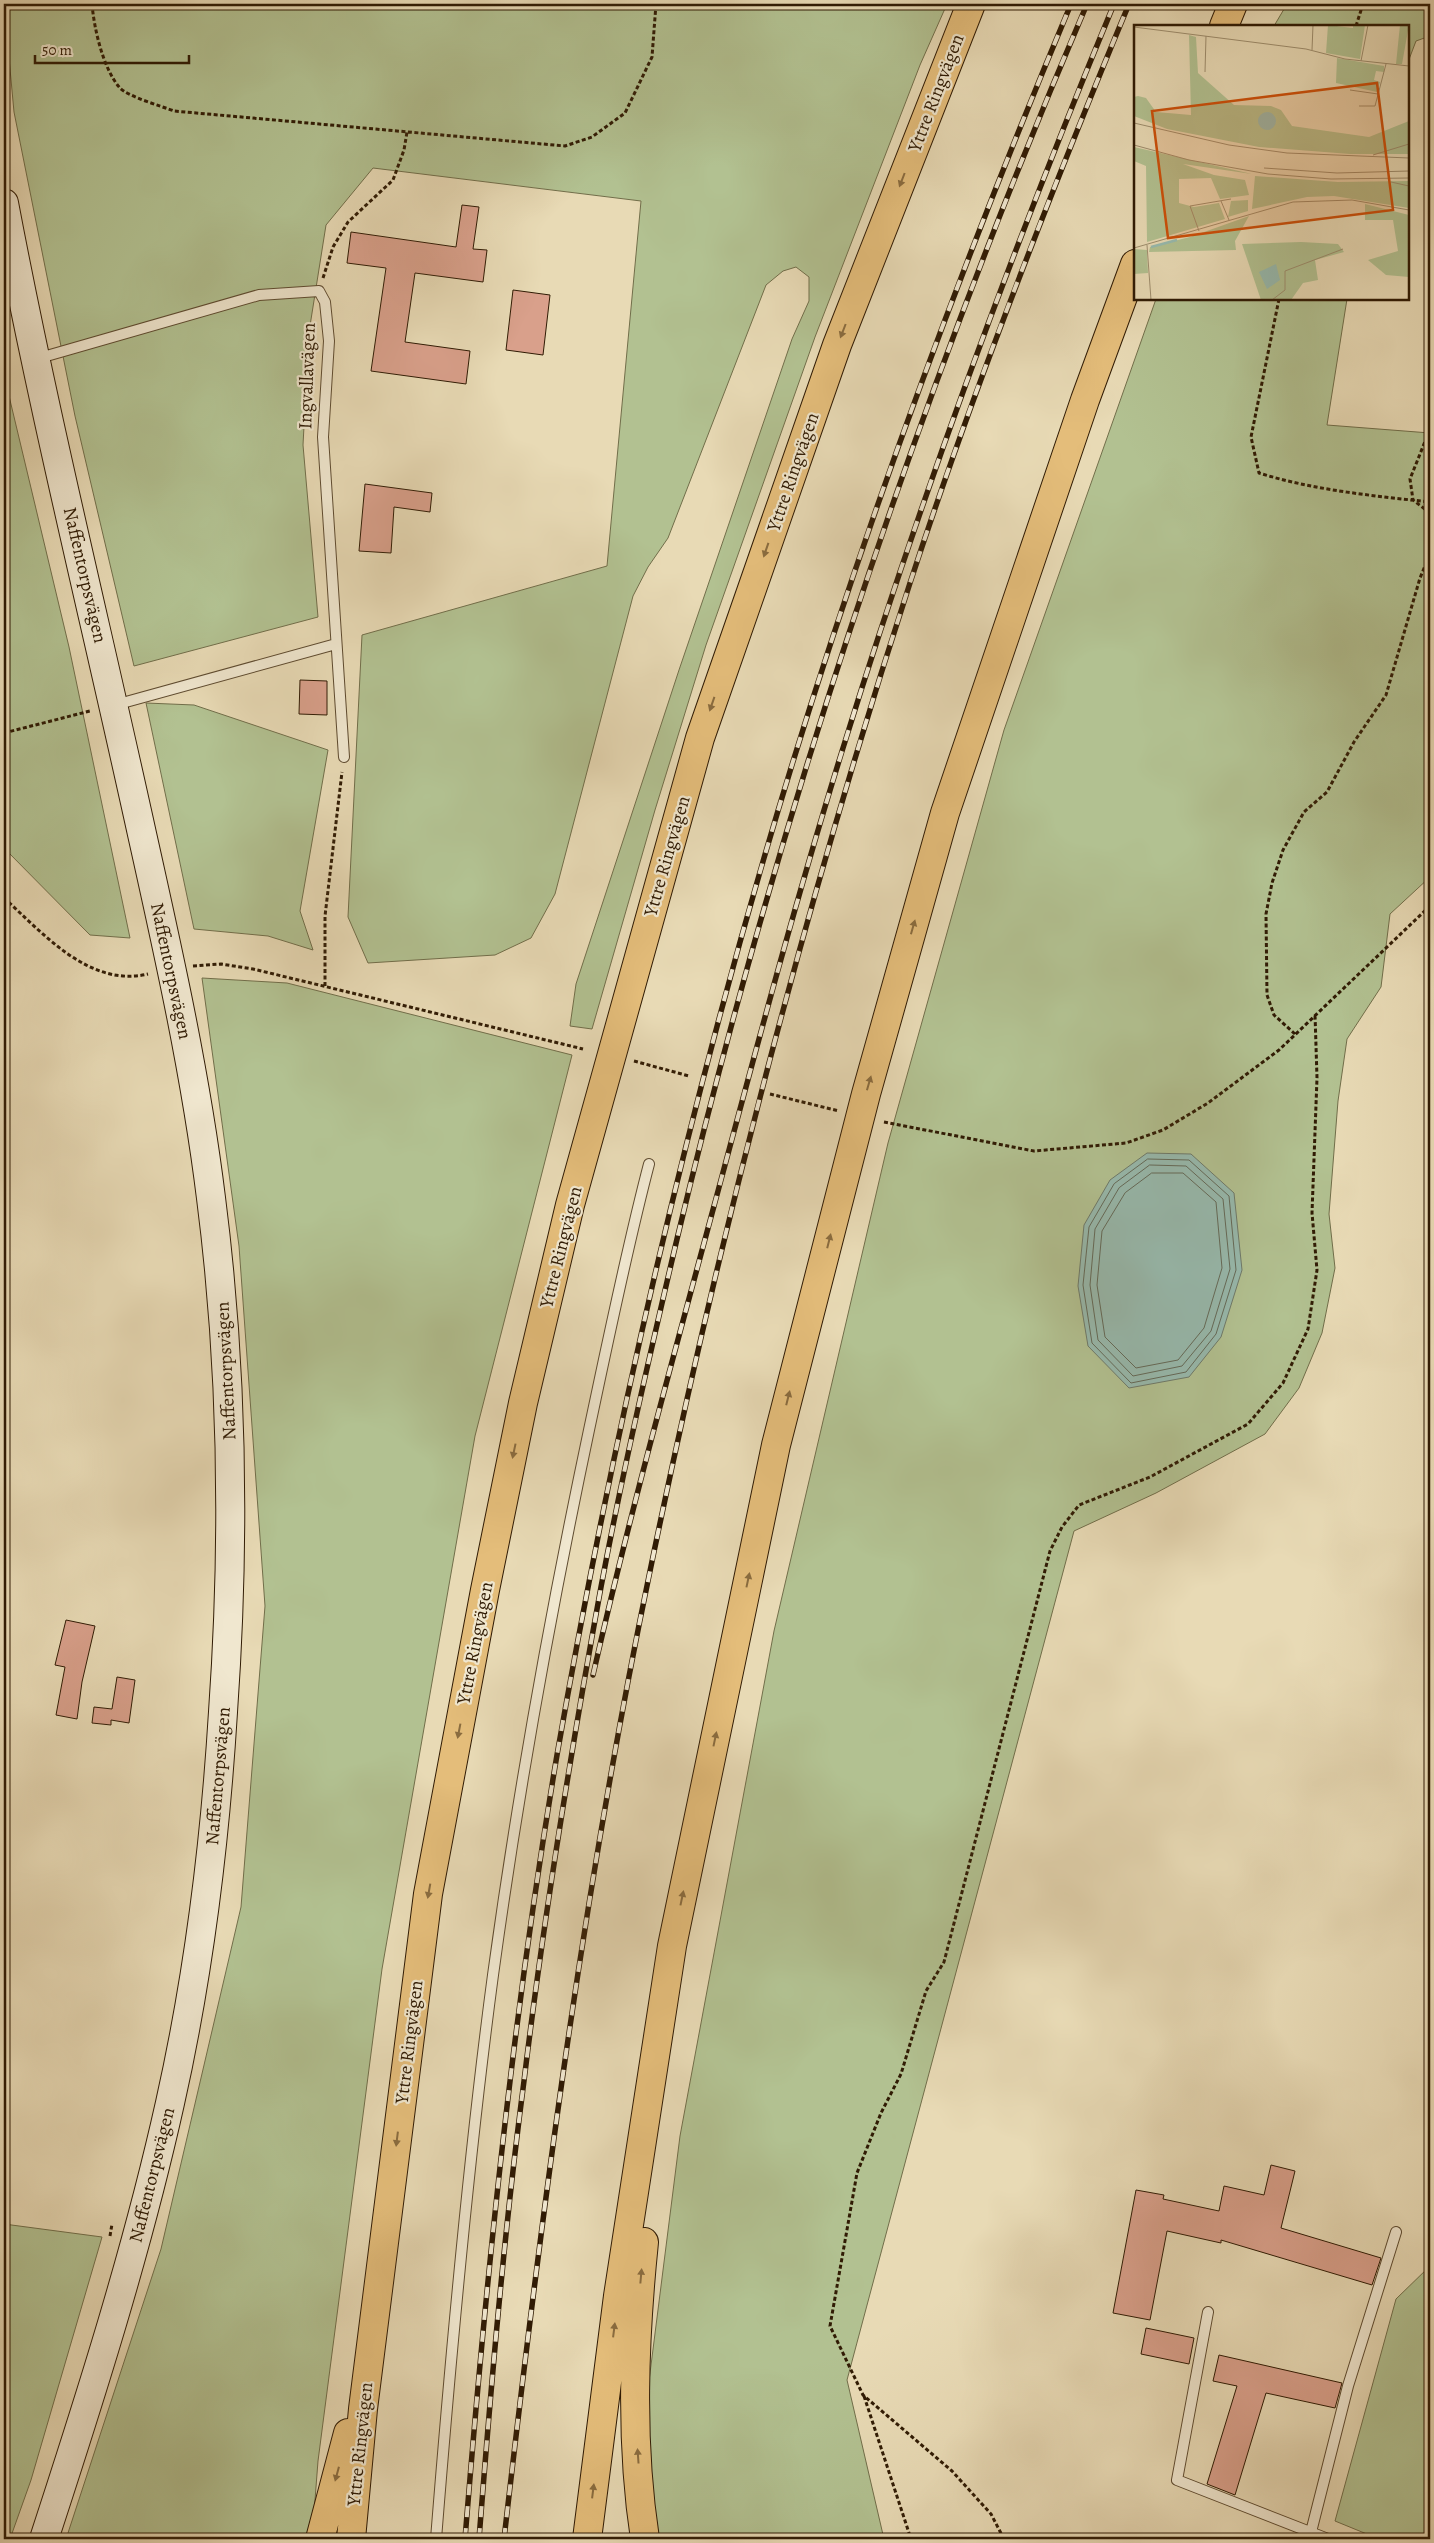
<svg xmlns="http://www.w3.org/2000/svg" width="1434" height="2543" font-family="Alegreya,serif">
<rect width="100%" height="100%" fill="#e8dab5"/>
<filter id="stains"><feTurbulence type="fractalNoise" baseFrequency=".004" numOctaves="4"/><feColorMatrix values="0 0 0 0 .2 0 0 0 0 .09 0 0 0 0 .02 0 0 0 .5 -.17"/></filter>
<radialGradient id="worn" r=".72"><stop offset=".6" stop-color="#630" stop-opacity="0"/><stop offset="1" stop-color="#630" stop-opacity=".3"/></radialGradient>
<!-- green -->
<path fill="#b2c191" stroke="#716e4a" d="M 4,4 L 947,4 L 920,65 L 815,337 L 706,645 L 655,810 L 592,1029 L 570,1026 L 576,984 L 679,670 L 792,339 L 809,301 L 809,277 L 796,267 L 783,271 L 766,285 L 668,538 L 648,567 L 633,596 L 555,894 L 531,938 L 495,955 L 368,963 L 348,917 L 362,635 L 607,566 L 641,201 L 373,168 L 326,225 L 309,332 L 303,445 L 318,617 L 134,666 L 75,416 L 14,112 Z
M 1287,4 L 1430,4 L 1430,36 L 1416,41 L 1408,62 L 1408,26 L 1274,26 Z
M 1156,299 L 1347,299 L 1327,425 L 1430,433 L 1430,877 L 1390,914 L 1381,987 L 1347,1039 L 1338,1101 L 1329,1214 L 1335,1268 L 1322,1333 L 1299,1388 L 1265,1434 L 1156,1493 L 1074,1531 L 847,2380 L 884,2539 L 629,2539 L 680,2136 L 774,1631 L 888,1143 L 1004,730 Z
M 4,375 L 69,647 L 130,938 L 90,935 L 4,848 Z
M 146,703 L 194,705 L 328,750 L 300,911 L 313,950 L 268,936 L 194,929 Z
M 202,978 L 287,983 L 572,1055 L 475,1436 L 382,1969 L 318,2461 L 312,2539 L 66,2539 L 161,2249 L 241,1907 L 265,1606 L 239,1246 Z
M 4,2224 L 102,2237 L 31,2480 L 10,2539 L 4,2539 Z
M 1430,2266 L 1430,2539 L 1379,2539 L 1335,2521 L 1396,2299 Z"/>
<!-- water -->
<path fill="#97baae" stroke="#6e7a6a" d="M 1147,1153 L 1191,1154 L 1234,1193 L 1242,1270 L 1221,1337 L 1189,1377 L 1129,1388 L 1088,1346 L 1078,1286 L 1084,1225 L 1110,1180 Z"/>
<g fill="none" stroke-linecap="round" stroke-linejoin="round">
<!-- shore -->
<path stroke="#646a59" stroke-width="1" d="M 1148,1159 L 1189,1160 L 1229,1196 L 1236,1270 L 1216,1334 L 1186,1372 L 1131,1383 L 1092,1343 L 1083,1285 L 1089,1227 L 1114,1184 Z
M 1150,1165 L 1186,1166 L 1223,1199 L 1230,1269 L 1211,1331 L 1182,1366 L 1133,1376 L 1098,1340 L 1090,1285 L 1095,1229 L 1119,1188 Z
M 1152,1173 L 1183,1173 L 1216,1202 L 1222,1268 L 1204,1328 L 1178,1360 L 1136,1368 L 1105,1337 L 1097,1285 L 1102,1231 L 1125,1193 Z"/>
</g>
<!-- building -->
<path fill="#d9a08b" stroke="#301b04" d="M 462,205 L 479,207 L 473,249 L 487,250 L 483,282 L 415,273 L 405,342 L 470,351 L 466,384 L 371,371 L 386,268 L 347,263 L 351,232 L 456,247 Z
M 513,290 L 550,295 L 543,355 L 506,350 Z
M 365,484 L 432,493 L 430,512 L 394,507 L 391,553 L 359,551 Z
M 300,680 L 327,681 L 327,715 L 299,714 Z
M 66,1620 L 95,1626 L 82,1682 L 77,1719 L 56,1715 L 65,1667 L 55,1665 Z
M 117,1677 L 135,1680 L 129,1723 L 111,1720 L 111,1725 L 92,1723 L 94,1707 L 112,1709 Z
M 1271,2165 L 1295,2171 L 1281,2228 L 1381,2258 L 1372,2285 L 1221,2240 L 1221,2243 L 1167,2231 L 1150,2320 L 1113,2313 L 1136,2190 L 1164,2195 L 1163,2199 L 1219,2211 L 1224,2186 L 1264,2195 Z
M 1146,2328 L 1194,2338 L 1189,2364 L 1141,2354 Z
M 1219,2355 L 1342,2383 L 1335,2408 L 1266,2393 L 1235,2495 L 1207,2484 L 1237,2386 L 1213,2381 Z"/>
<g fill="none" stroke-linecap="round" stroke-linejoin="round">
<!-- lane casing -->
<g stroke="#5e4b30" stroke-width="12">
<path id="lane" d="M 36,359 L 259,295 L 319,291 L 325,302 L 329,341 L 323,437 L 344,757
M 115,705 L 336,644
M 1208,2312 L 1177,2480 L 1328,2539
M 1311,2532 L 1348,2386 L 1396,2232
M 436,2539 C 451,2351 468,2162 493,1975 C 518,1792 551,1610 589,1430 C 608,1341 626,1252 649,1164"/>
</g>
<!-- secondary casing -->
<g stroke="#301b04" stroke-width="30">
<path id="secondary" d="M 4,203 C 44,415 96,624 142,834 C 169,955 196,1076 211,1198 C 233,1369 235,1541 223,1712 C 215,1843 199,1974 170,2103 C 137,2251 91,2395 44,2539"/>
</g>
<!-- highway casing -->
<g stroke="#301b04" stroke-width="30">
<path id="highway" d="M 1224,26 L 1233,4
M 644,2242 C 634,2340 630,2441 645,2539
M 320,2539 L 348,2433
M 351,2539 L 363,2409 L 428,1894 L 485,1590 L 523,1403 L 570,1205 L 700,738 L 837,345 L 971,4
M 587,2539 L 618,2296 L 672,1946 L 776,1445 L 866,1094 L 945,813 L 1085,400 L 1135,264"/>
</g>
<!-- path -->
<path stroke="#301b04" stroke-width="3" stroke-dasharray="4 2.5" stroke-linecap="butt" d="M 92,4 C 94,28 103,69 120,88 C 129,97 161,106 174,111 L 565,146 L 592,137 L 625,113 L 652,57 L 656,4
M 1356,26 L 1363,4
M 323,278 L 333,247 L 348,222 L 393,180 L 404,150 L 407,132
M 1279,299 L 1251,437 L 1259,473 C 1313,490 1374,496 1430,502
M 1430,417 L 1426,439 L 1410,479 L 1413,500 L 1430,513
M 4,733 L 90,711
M 4,898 C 43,933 89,988 148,974
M 193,966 L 221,964 L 253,969 L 583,1049
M 325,986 L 325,916 L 342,772
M 1295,1034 L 1274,1015 L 1267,995 L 1266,914 L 1272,883 L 1283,850 L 1304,812 L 1327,792 L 1354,742 L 1386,695 L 1420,578 L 1430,554
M 634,1061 L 689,1076
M 770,1094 L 839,1111
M 884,1122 L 1034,1151 L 1126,1143 L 1163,1130 L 1208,1103 L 1279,1050 L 1430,906
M 110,2236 L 112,2224
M 864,2396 L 911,2539
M 1004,2539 L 991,2514 L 952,2471 L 863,2395 L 830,2326 L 857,2173 L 881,2113 L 901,2074 L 926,1991 L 944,1962 L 1050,1551 L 1062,1527 L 1079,1505 L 1150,1477 L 1248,1424 L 1283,1383 L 1308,1329 L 1317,1270 L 1312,1213 L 1317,1078 L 1315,1014"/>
<!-- lane -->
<use href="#lane" stroke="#f0e7cf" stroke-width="10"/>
<!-- secondary -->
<use href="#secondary" stroke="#f0e7cf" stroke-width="28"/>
<!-- highway -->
<use href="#highway" stroke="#e4bd7a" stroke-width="28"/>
<!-- rail casing -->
<g stroke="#301b04" stroke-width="5.5">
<path id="rail" d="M 593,1675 C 629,1517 672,1362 714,1206 C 755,1053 796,899 843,748 C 921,496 1013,248 1114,4
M 465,2539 C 486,2277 513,2015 557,1755 C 610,1453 678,1153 764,858 C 849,567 954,283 1071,4
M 479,2539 C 491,2386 504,2233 524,2081 C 544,1915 571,1751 601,1587 C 623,1470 650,1354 677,1239 C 778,817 916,403 1087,4
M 504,2539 C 541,2217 583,1894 649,1576 C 718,1240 804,909 910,583 C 974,387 1050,194 1129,4"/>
</g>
<!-- rail -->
<use href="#rail" stroke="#f0e7cf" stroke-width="4" stroke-dasharray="11" stroke-linecap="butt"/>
</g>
<!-- one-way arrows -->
<defs><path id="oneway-solid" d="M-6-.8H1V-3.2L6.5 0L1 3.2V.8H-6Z" transform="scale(1.25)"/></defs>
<g fill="#8a6c3f">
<use href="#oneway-solid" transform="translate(902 180) rotate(111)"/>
<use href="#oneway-solid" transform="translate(843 331) rotate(111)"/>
<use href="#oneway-solid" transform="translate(766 550) rotate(109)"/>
<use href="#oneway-solid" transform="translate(712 704) rotate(109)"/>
<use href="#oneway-solid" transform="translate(913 927) rotate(-74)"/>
<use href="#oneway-solid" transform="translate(869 1083) rotate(-74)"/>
<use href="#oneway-solid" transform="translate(829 1241) rotate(-76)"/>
<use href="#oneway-solid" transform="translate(788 1398) rotate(-76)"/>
<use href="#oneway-solid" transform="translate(514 1451) rotate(102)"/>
<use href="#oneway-solid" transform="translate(748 1580) rotate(-78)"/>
<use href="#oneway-solid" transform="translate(459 1731) rotate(101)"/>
<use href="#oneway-solid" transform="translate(715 1739) rotate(-78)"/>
<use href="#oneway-solid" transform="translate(429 1891) rotate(100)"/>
<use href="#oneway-solid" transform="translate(682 1898) rotate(-78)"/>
<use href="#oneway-solid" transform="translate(397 2139) rotate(97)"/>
<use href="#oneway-solid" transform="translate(641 2276) rotate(-85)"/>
<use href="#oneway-solid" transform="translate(614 2330) rotate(-83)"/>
<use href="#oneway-solid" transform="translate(638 2456) rotate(-94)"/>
<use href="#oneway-solid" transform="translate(337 2474) rotate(105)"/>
<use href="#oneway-solid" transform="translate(593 2491) rotate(-83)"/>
</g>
<g text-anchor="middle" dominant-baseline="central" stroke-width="4.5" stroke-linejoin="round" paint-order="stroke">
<!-- street labels -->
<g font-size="19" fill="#301b04" stroke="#f0e7cf">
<text transform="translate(936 93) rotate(-69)">Yttre Ringvägen</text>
<text transform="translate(307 376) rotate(-88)">Ingvallavägen</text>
<text transform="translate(793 472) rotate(-71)">Yttre Ringvägen</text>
<text transform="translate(85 575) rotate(77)">Naffentorpsvägen</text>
<text transform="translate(667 856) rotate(-74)">Yttre Ringvägen</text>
<text transform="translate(171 971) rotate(78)">Naffentorpsvägen</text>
<text transform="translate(561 1247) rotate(-76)">Yttre Ringvägen</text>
<text transform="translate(226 1371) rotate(-93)">Naffentorpsvägen</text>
<text transform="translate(475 1643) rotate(-79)">Yttre Ringvägen</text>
<text transform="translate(218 1776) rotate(-85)">Naffentorpsvägen</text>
<text transform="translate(409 2042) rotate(-83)">Yttre Ringvägen</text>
<text transform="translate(152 2175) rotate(-76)">Naffentorpsvägen</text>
<text transform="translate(360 2444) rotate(-84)">Yttre Ringvägen</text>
</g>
</g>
<!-- overview -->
<g transform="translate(1134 25)">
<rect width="275" height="275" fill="#e8dab5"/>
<path d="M 194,0 L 219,3 L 219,0 L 231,0 L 226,34 L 192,28 ZM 266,0 L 275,0 L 268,39 L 262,39 ZM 55,10 L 62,12 L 64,48 L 100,80 L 137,81 L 147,85 L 158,101 L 235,112 L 275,96 L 275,129 L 216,129 L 125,122 L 33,104 L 0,91 L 0,72 L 4,71 L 12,73 L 22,87 L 57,90 ZM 203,33 L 250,41 L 250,47 L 242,46 L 240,55 L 246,57 L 243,67 L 202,58 ZM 0,122 L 118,149 L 49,139 L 80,150 L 111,155 L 115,170 L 86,174 L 77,153 L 45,154 L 45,178 L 60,182 L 85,178 L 91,194 L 13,217 L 12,141 L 0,136 ZM 121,151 L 204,157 L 275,156 L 275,183 L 200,171 L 173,172 L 118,184 ZM 114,175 L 114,186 L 94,192 L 97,176 ZM 231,179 L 275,190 L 275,252 L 252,250 L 234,235 L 264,226 L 259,195 L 231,195 ZM 115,191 L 101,216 L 102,225 L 15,227 L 16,222 L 56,212 ZM 167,217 L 204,219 L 210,227 L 181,235 L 184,255 L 169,258 L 157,275 L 127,275 L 108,219 ZM 0,224 L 13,225 L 14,248 L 0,249 Z" fill="#b2c191"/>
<path d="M124 96a9 9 0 1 1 18 0a9 9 0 1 1-18 0ZM 142,239 L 146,255 L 133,264 L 125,247 Z" fill="#97baae"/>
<path fill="none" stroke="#97baae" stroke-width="2.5" d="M 17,222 L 43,215"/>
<path fill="none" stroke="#9e8e6e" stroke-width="1" d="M 0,2 L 172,24 L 211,34 L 275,41M 178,25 L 179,0M 227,36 L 234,0M 71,47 L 72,11M 216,65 L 244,69M 225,81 L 241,81 L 252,39M 0,98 L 95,120 L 153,128 L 275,133M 0,120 L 55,135 L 134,149 L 197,154 L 275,153M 239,130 L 275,119M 130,143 L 203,148 L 275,146M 257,157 L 275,161M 87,176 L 95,195M 65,206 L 56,181 L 97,174M 13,220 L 17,275M 0,223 L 159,177 L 218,175 L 275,185M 138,275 L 151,265 L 151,246 L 209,224"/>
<path fill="#cc500b" fill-opacity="0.15" stroke="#cc500b" stroke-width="2.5" d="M 243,58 L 259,185 L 34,213 L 18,86 Z"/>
<rect width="275" height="275" fill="none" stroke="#301b04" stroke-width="2.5"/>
</g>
<!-- margin -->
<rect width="1434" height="2543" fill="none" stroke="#e8dab5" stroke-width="20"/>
<rect x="5" y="5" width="1424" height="2533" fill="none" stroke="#301b04" stroke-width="2.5"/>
<rect x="10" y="10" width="1414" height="2523" fill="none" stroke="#301b04"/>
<!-- scale -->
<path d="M35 55v8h154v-8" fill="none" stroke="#301b04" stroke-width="2.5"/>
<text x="42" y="55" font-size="15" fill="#301b04" stroke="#f0e7cf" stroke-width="4" paint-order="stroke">50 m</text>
<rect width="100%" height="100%" filter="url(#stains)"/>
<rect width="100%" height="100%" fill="url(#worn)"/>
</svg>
